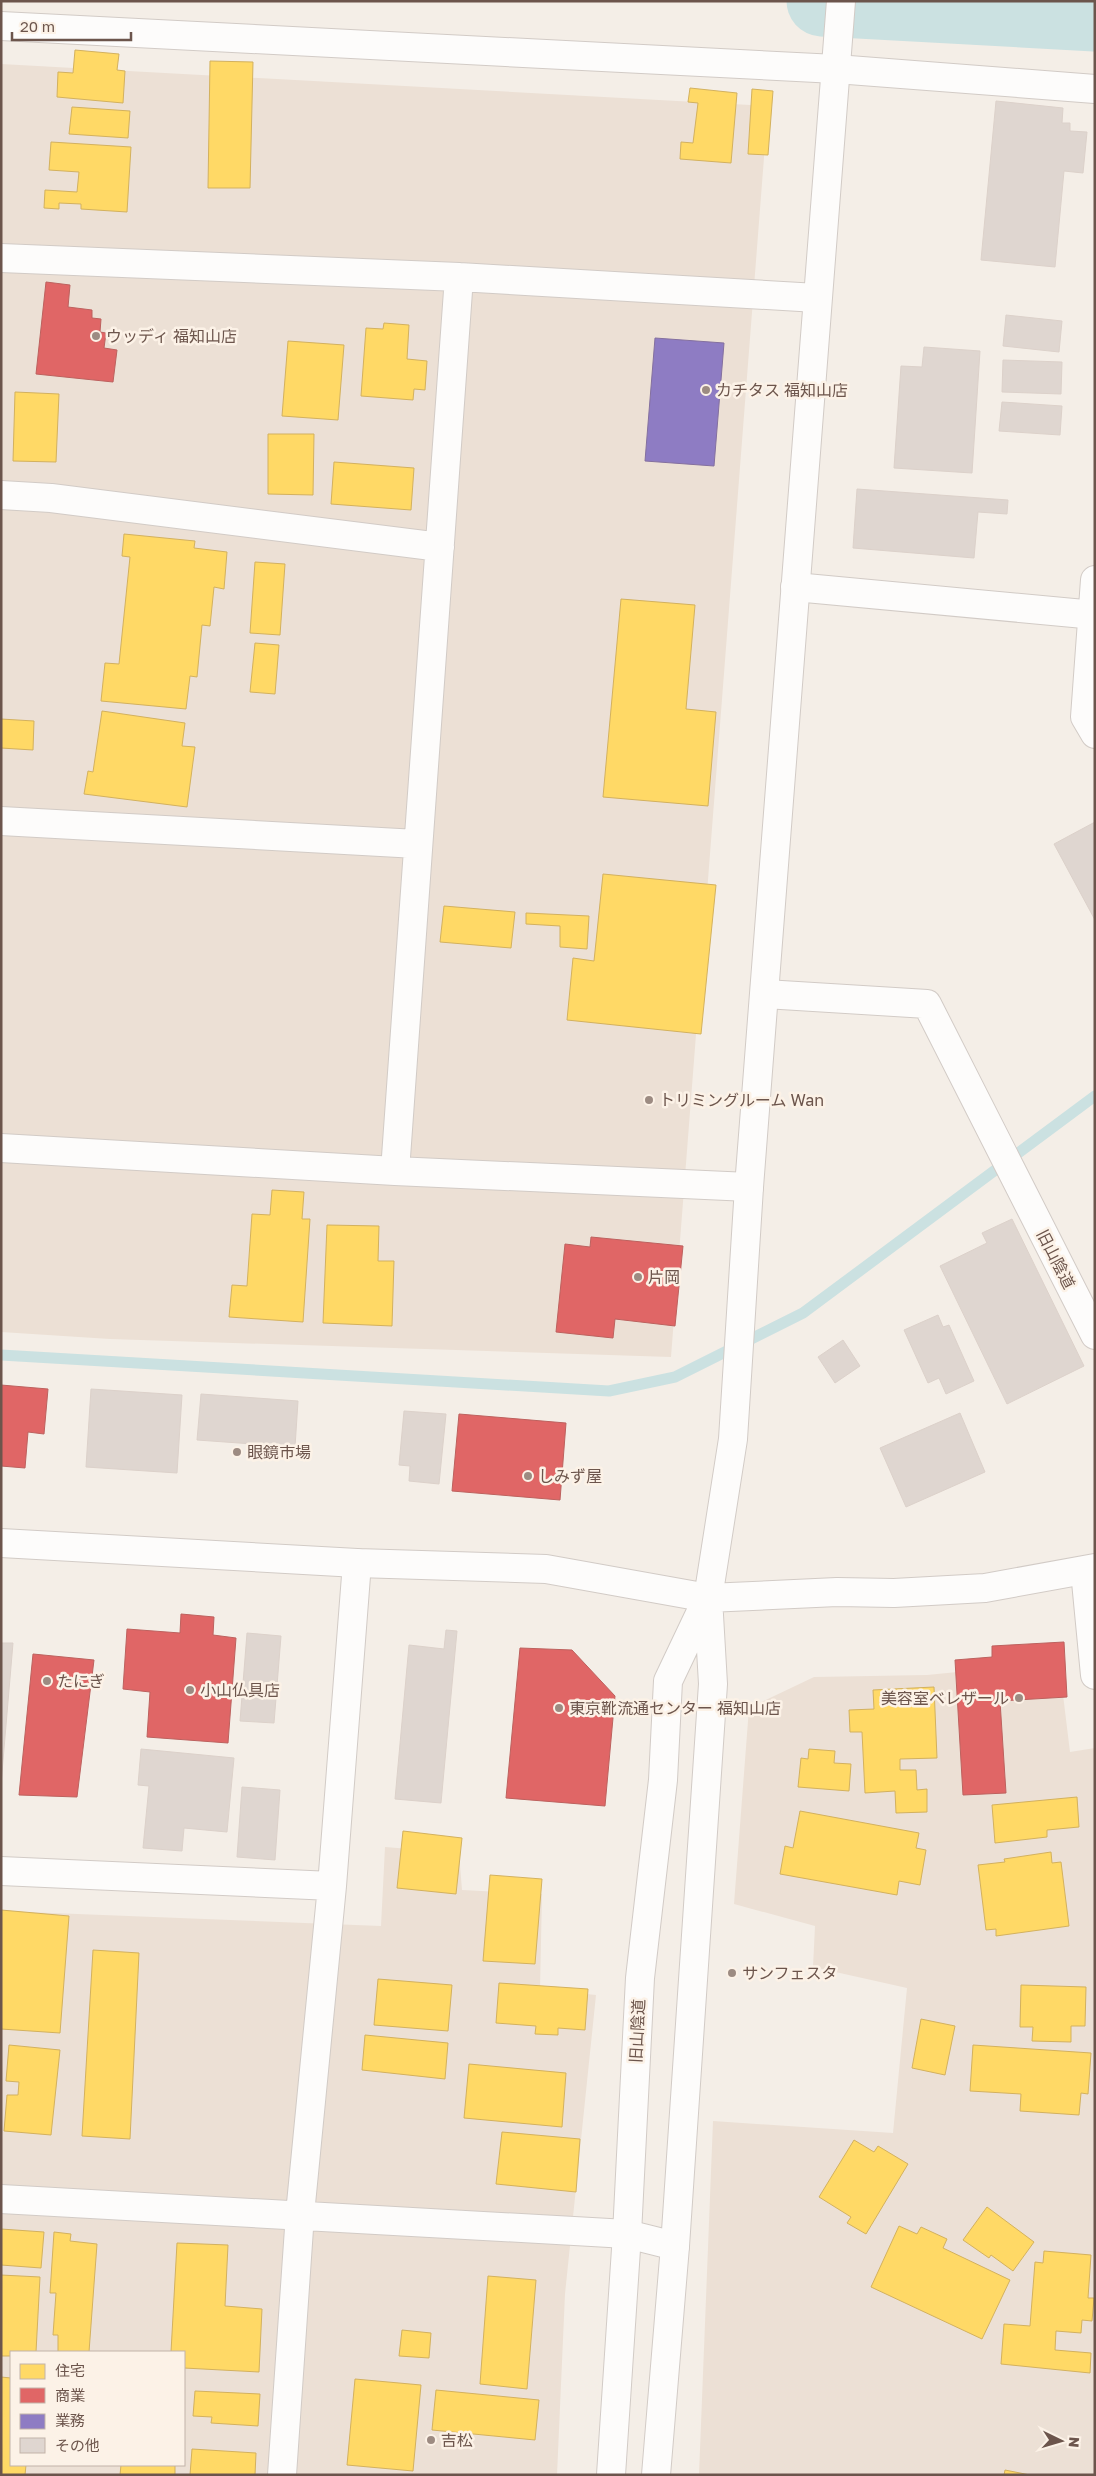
<svg xmlns="http://www.w3.org/2000/svg" width="1096" height="2476" font-family="'Golos Text','Noto Sans JP',sans-serif">
<rect width="100%" height="100%" fill="#f4eee7"/>
<!-- residential -->
<path fill="#ece0d5" fill-rule="evenodd" d="M 1,64 L 768,106 L 671,1357 L 110,1339 L 1,1332 Z
M 1059,1662 L 1070,1752 L 1095,1748 L 1095,2475 L 699,2475 L 713,2121 L 893,2133 L 907,1988 L 813,1967 L 815,1926 L 734,1904 L 749,1708 L 814,1677 L 927,1675 Z
M 385,1847 L 459,1853 L 462,1890 L 542,1894 L 540,1989 L 596,1995 L 565,2294 L 557,2475 L 1,2475 L 1,1911 L 381,1926 ZM 11,2352 L 184,2352 L 184,2465 L 11,2465 Z"/>
<!-- homes -->
<path fill="#ffd966" stroke="#d3b15e" d="M 75,50 L 119,54 L 117,70 L 125,71 L 123,103 L 57,97 L 58,72 L 73,73 Z
M 210,61 L 253,62 L 250,188 L 208,188 Z
M 690,88 L 737,93 L 731,163 L 680,159 L 681,142 L 693,143 L 698,103 L 688,102 Z
M 752,89 L 773,91 L 768,155 L 748,154 Z
M 72,107 L 130,111 L 128,138 L 69,134 Z
M 51,142 L 131,147 L 127,212 L 81,209 L 81,204 L 59,203 L 59,209 L 44,208 L 45,190 L 77,192 L 79,172 L 49,170 Z
M 384,323 L 409,325 L 407,359 L 427,361 L 425,390 L 414,389 L 413,400 L 361,396 L 366,328 L 383,329 Z
M 288,341 L 344,345 L 338,420 L 282,416 Z
M 15,392 L 59,394 L 56,462 L 13,461 Z
M 268,434 L 314,434 L 313,495 L 268,494 Z
M 334,462 L 414,468 L 411,510 L 331,504 Z
M 124,534 L 195,541 L 194,548 L 227,552 L 224,589 L 214,587 L 210,626 L 202,625 L 197,677 L 190,676 L 186,709 L 101,701 L 105,663 L 119,664 L 130,557 L 122,556 Z
M 255,562 L 285,564 L 280,635 L 250,633 Z
M 621,599 L 695,605 L 686,709 L 716,712 L 708,806 L 603,797 Z
M 255,643 L 279,645 L 275,694 L 250,692 Z
M 102,711 L 185,723 L 182,746 L 195,747 L 187,807 L 84,794 L 88,771 L 93,772 Z
M 1,719 L 34,721 L 33,750 L 1,748 Z
M 603,874 L 716,885 L 701,1034 L 567,1020 L 573,958 L 594,961 Z
M 444,906 L 515,912 L 511,948 L 440,942 Z
M 526,913 L 589,916 L 587,949 L 560,947 L 560,926 L 526,924 Z
M 272,1190 L 304,1192 L 302,1219 L 310,1219 L 303,1322 L 229,1317 L 232,1285 L 247,1286 L 252,1214 L 270,1215 Z
M 327,1225 L 379,1226 L 378,1261 L 394,1261 L 392,1326 L 323,1323 Z
M 934,1687 L 937,1758 L 900,1759 L 900,1770 L 916,1770 L 917,1790 L 927,1789 L 927,1812 L 896,1813 L 895,1791 L 865,1793 L 862,1732 L 850,1732 L 849,1710 L 874,1709 L 873,1690 Z
M 809,1749 L 835,1751 L 834,1763 L 851,1764 L 849,1791 L 798,1787 L 801,1758 L 808,1759 Z
M 1077,1797 L 1079,1827 L 1047,1830 L 1047,1837 L 995,1843 L 992,1805 Z
M 800,1811 L 919,1833 L 916,1848 L 926,1850 L 920,1885 L 899,1881 L 897,1895 L 780,1874 L 785,1846 L 793,1848 Z
M 403,1831 L 462,1838 L 456,1894 L 397,1888 Z
M 1051,1852 L 1052,1863 L 1061,1862 L 1069,1926 L 996,1936 L 996,1929 L 986,1930 L 978,1865 L 1005,1862 L 1004,1859 Z
M 490,1875 L 542,1879 L 535,1964 L 483,1961 Z
M 1,1910 L 69,1916 L 60,2033 L 1,2029 Z
M 93,1950 L 139,1953 L 130,2139 L 82,2136 Z
M 378,1979 L 452,1985 L 448,2031 L 374,2025 Z
M 499,1983 L 588,1989 L 585,2030 L 558,2028 L 558,2035 L 535,2034 L 536,2026 L 496,2023 Z
M 1021,1985 L 1086,1987 L 1085,2026 L 1071,2026 L 1071,2042 L 1032,2041 L 1033,2027 L 1020,2027 Z
M 921,2019 L 955,2026 L 945,2075 L 912,2068 Z
M 365,2035 L 448,2043 L 445,2079 L 362,2070 Z
M 9,2045 L 60,2050 L 51,2135 L 4,2131 L 7,2095 L 18,2095 L 19,2082 L 6,2081 Z
M 973,2045 L 1091,2053 L 1088,2094 L 1081,2093 L 1079,2115 L 1020,2111 L 1021,2094 L 970,2091 Z
M 469,2064 L 566,2073 L 562,2127 L 464,2118 Z
M 502,2132 L 580,2139 L 576,2192 L 496,2184 Z
M 854,2140 L 874,2152 L 878,2146 L 908,2164 L 866,2234 L 847,2223 L 851,2217 L 819,2197 Z
M 987,2207 L 1034,2242 L 1013,2271 L 991,2255 L 989,2258 L 963,2240 Z
M 899,2226 L 917,2234 L 921,2227 L 947,2239 L 943,2248 L 1010,2280 L 982,2339 L 871,2287 Z
M 1,2229 L 44,2232 L 41,2268 L 1,2265 Z
M 54,2232 L 71,2234 L 70,2241 L 97,2244 L 89,2352 L 58,2352 L 58,2335 L 53,2335 L 56,2293 L 50,2293 Z
M 177,2243 L 228,2245 L 225,2306 L 262,2309 L 259,2372 L 184,2368 L 184,2352 L 171,2352 Z
M 1044,2251 L 1091,2255 L 1088,2298 L 1094,2298 L 1092,2321 L 1082,2320 L 1081,2333 L 1056,2331 L 1055,2350 L 1091,2353 L 1090,2373 L 1001,2364 L 1004,2324 L 1030,2326 L 1035,2262 L 1043,2263 Z
M 1,2275 L 40,2277 L 36,2352 L 11,2352 L 11,2356 L 1,2356 Z
M 488,2276 L 536,2280 L 527,2389 L 480,2384 Z
M 402,2330 L 431,2333 L 429,2358 L 399,2356 Z
M 1,2377 L 11,2378 L 11,2465 L 26,2465 L 25,2475 L 1,2475 Z
M 355,2379 L 421,2385 L 413,2471 L 347,2465 Z
M 436,2390 L 539,2400 L 535,2440 L 432,2430 Z
M 195,2391 L 260,2394 L 258,2426 L 211,2423 L 212,2417 L 193,2416 Z
M 192,2449 L 256,2453 L 255,2475 L 190,2475 Z
M 121,2465 L 175,2465 L 175,2475 L 120,2475 Z
M 1005,2470 L 1030,2475 L 1004,2475 Z"/>
<!-- shops -->
<path fill="#e06666" stroke="#bd615e" d="M 46,282 L 70,285 L 68,307 L 92,310 L 92,318 L 101,319 L 100,332 L 106,333 L 104,348 L 117,350 L 113,382 L 36,374 Z
M 591,1237 L 683,1246 L 675,1326 L 615,1319 L 613,1338 L 556,1332 L 565,1244 L 590,1247 Z
M 1,1385 L 48,1389 L 44,1434 L 28,1432 L 25,1468 L 1,1466 Z
M 459,1414 L 566,1423 L 560,1500 L 452,1491 Z
M 181,1614 L 214,1617 L 213,1635 L 236,1638 L 228,1743 L 147,1737 L 150,1692 L 123,1689 L 127,1629 L 180,1633 Z
M 1064,1642 L 1067,1697 L 1000,1701 L 1006,1793 L 963,1795 L 955,1660 L 992,1657 L 992,1646 Z
M 520,1648 L 572,1650 L 615,1696 L 605,1806 L 506,1798 Z
M 33,1654 L 94,1660 L 77,1797 L 19,1795 Z"/>
<!-- offices -->
<path fill="#8e7cc3" stroke="#84709f" d="M 655,338 L 724,343 L 714,466 L 645,461 Z"/>
<g fill="none" stroke-linecap="round" stroke-linejoin="round">
<!-- stream -->
<path stroke="#cbe1e1" stroke-width="11" d="M 1,1355 L 609,1391 L 675,1377 L 803,1313 L 1095,1096"/>
<!-- river -->
<path stroke="#cbe1e1" stroke-width="71" d="M 822,1 L 1095,16"/>
</g>
<!-- building -->
<path fill="#dfd6d0" stroke="#dcd1ca" d="M 996,101 L 1063,108 L 1062,123 L 1070,123 L 1070,131 L 1087,132 L 1083,173 L 1064,171 L 1055,267 L 981,260 Z
M 1006,315 L 1062,321 L 1059,352 L 1003,346 Z
M 924,347 L 980,351 L 972,473 L 894,468 L 901,366 L 922,367 Z
M 1003,360 L 1062,362 L 1061,394 L 1002,392 Z
M 1002,402 L 1062,406 L 1060,435 L 999,431 Z
M 857,489 L 1008,500 L 1007,514 L 978,512 L 974,558 L 853,548 Z
M 1095,822 L 1095,920 L 1054,844 Z
M 1012,1219 L 1084,1366 L 1007,1404 L 940,1266 L 987,1243 L 982,1233 Z
M 938,1315 L 943,1327 L 949,1325 L 974,1381 L 946,1394 L 939,1378 L 928,1383 L 904,1330 Z
M 843,1340 L 860,1366 L 835,1383 L 818,1357 Z
M 91,1389 L 182,1395 L 177,1473 L 86,1467 Z
M 201,1394 L 298,1401 L 295,1447 L 197,1440 Z
M 404,1411 L 446,1414 L 439,1484 L 409,1481 L 410,1466 L 399,1465 Z
M 960,1413 L 985,1472 L 906,1507 L 880,1448 Z
M 446,1630 L 457,1631 L 441,1803 L 395,1799 L 409,1645 L 444,1649 Z
M 247,1633 L 281,1636 L 274,1723 L 240,1721 Z
M 1,1643 L 13,1643 L 1,1784 Z
M 141,1749 L 234,1758 L 227,1832 L 184,1828 L 182,1851 L 143,1848 L 149,1786 L 138,1785 Z
M 242,1787 L 280,1790 L 275,1860 L 237,1857 Z"/>
<g fill="none" stroke-linecap="round" stroke-linejoin="round">
<!-- minor casing -->
<g stroke="#d2cbc6" stroke-width="30">
<path id="minor" d="M 1,26 L 836,69 L 1095,89
M 1,258 L 459,277 L 817,298
M 1,495 L 51,498 L 440,547
M 1095,580 L 1085,717 L 1095,734
M 795,587 L 1095,615
M 1,821 L 417,844
M 765,994 L 927,1004 L 1095,1335
M 1,1148 L 395,1171 L 749,1187
M 395,1171 L 459,277
M 1085,1571 L 1095,1675
M 1,1871 L 332,1886 L 300,2214 L 282,2475
M 332,1886 L 357,1563
M 1,2199 L 627,2234 L 675,2246"/>
</g>
<!-- tertiary casing -->
<g stroke="#d2cbc6" stroke-width="30">
<path id="tertiary" d="M 1,1543 L 357,1563 L 546,1569 L 708,1598 L 837,1592 L 894,1593 L 985,1588 L 1095,1568
M 611,2475 L 627,2234 L 640,1978 L 663,1780 L 668,1681 L 707,1599
M 656,2475 L 675,2246 L 713,1684 L 708,1598 L 733,1439 L 749,1187 L 841,1"/>
</g>
<!-- minor -->
<use href="#minor" stroke="#fdfcfb" stroke-width="28"/>
<!-- tertiary -->
<use href="#tertiary" stroke="#fdfcfb" stroke-width="28"/>
</g>
<!-- markers -->
<g fill="#9c8b82" stroke="#fcf2e7" stroke-width="2">
<circle cx="96" cy="336" r="5"/>
<circle cx="706" cy="390" r="5"/>
<circle cx="649" cy="1100" r="5"/>
<circle cx="638" cy="1277" r="5"/>
<circle cx="237" cy="1452" r="5"/>
<circle cx="528" cy="1476" r="5"/>
<circle cx="47" cy="1681" r="5"/>
<circle cx="190" cy="1690" r="5"/>
<circle cx="1019" cy="1698" r="5"/>
<circle cx="559" cy="1708" r="5"/>
<circle cx="732" cy="1973" r="5"/>
<circle cx="431" cy="2440" r="5"/>
</g>
<g text-anchor="middle" dominant-baseline="central" stroke-width="5" stroke-linejoin="round" paint-order="stroke">
<!-- poi labels -->
<g font-size="16" fill="#6c554c" stroke="#fcf2e7" text-anchor="start">
<text x="106" y="336">ウッディ 福知山店</text>
<text x="716" y="390">カチタス 福知山店</text>
<text x="659" y="1100">トリミングルーム Wan</text>
<text x="648" y="1277">片岡</text>
<text x="247" y="1452">眼鏡市場</text>
<text x="538" y="1476">しみず屋</text>
<text x="57" y="1681">たにぎ</text>
<text x="200" y="1690">小山仏具店</text>
<text x="1009" y="1698" text-anchor="end">美容室ベレザール</text>
<text x="569" y="1708">東京靴流通センター 福知山店</text>
<text x="742" y="1973">サンフェスタ</text>
<text x="441" y="2440">吉松</text>
</g>
<!-- street labels -->
<g font-size="16" fill="#6c554c" stroke="#fcf2e7">
<text transform="translate(1056 1259) rotate(63)">旧山陰道</text>
<text transform="translate(637 2031) rotate(-87)">旧山陰道</text>
</g>
</g>
<!-- border -->
<rect width="1096" height="2476" fill="none" stroke="#6c554c" stroke-width="5"/>
<!-- legend -->
<rect x="10" y="2351" width="175" height="115" fill="#fcf2e7" stroke="#c2b3a9"/>
<rect x="20" y="2364" width="25" height="15" fill="#ffd966" stroke="#c2b3a9"/>
<text x="55" y="2376" font-size="15" fill="#6c554c">住宅</text>
<rect x="20" y="2388" width="25" height="15" fill="#e06666" stroke="#c2b3a9"/>
<text x="55" y="2401" font-size="15" fill="#6c554c">商業</text>
<rect x="20" y="2414" width="25" height="15" fill="#8e7cc3" stroke="#c2b3a9"/>
<text x="55" y="2426" font-size="15" fill="#6c554c">業務</text>
<rect x="20" y="2438" width="25" height="15" fill="#dfd6d0" stroke="#c2b3a9"/>
<text x="55" y="2451" font-size="15" fill="#6c554c">その他</text>
<!-- north arrow -->
<g transform="translate(1061 2441) rotate(95)" stroke="#fcf2e7" stroke-width="4" paint-order="stroke">
<path d="M0-4L9 19L0 12L-9 19Z" fill="#6c554c"/>
<text y="-8" font-size="14" font-weight="bold" text-anchor="middle" fill="#6c554c">N</text>
</g>
<!-- scale -->
<path d="M12 32v8h119v-8" fill="none" stroke="#6c554c" stroke-width="2.5"/>
<text x="20" y="32" font-size="15" fill="#6c554c" stroke="#fcf2e7" stroke-width="4" paint-order="stroke">20 m</text>
</svg>
